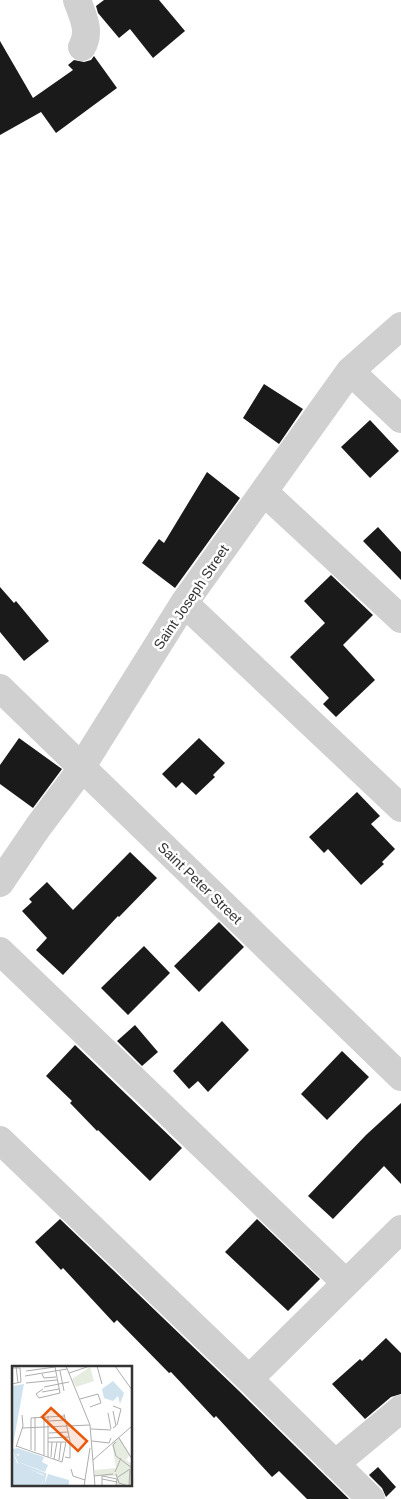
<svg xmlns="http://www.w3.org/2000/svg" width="401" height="1499" font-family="Arial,sans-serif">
<rect width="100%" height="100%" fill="#fff"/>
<!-- building -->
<path fill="#1a1a1a" d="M 104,0 L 159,0 L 185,31 L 153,58 L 130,29 L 119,38 L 98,13 L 96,6 Z
M 0,41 L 33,98 L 73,70 L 68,65 L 74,60 L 84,62 L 91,60 L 94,56 L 117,88 L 56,133 L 41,112 L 0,135 Z
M 264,384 L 303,409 L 279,444 L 243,418 Z
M 370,420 L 399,451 L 370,478 L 341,447 Z
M 207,472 L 240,498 L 175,588 L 142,563 L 159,539 L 164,543 Z
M 378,527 L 401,552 L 401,580 L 363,541 Z
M 331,575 L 373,615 L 343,645 L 375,680 L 336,717 L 323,704 L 329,698 L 290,657 L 325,623 L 304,601 Z
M 0,587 L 14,603 L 16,601 L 49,641 L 24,661 L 0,632 Z
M 19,738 L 62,769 L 33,808 L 0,784 L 0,765 Z
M 199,738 L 225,763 L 213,775 L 215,777 L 196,795 L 182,782 L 176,788 L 162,774 Z
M 357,792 L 380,816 L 371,824 L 395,849 L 382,862 L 384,864 L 361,885 L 328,849 L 324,853 L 309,837 Z
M 130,852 L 157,878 L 119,917 L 118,916 L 63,975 L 36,950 L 47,938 L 22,911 L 32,902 L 29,899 L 47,882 L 73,910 Z
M 219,922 L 244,947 L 199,992 L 174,966 Z
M 144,946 L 170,973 L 128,1015 L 101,988 Z
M 222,1021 L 249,1050 L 208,1092 L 198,1081 L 189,1089 L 173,1071 Z
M 135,1025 L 158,1052 L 142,1066 L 117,1041 Z
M 75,1045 L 182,1148 L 150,1181 L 98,1130 L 97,1131 L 70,1103 L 72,1101 L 46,1076 Z
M 342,1051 L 369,1077 L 327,1120 L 301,1094 Z
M 401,1103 L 401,1184 L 384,1166 L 333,1219 L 308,1196 L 366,1135 Z
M 60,1219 L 238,1390 L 349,1499 L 307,1499 L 279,1471 L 272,1477 L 216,1416 L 214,1418 L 171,1372 L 169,1373 L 117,1320 L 114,1323 L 63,1268 L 61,1270 L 35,1242 Z
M 257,1219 L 320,1279 L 288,1311 L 225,1252 Z
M 386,1338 L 401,1353 L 401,1394 L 391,1397 L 365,1419 L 332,1384 L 360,1359 L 362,1361 Z
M 378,1467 L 396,1487 L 386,1497 L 382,1488 L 369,1475 Z"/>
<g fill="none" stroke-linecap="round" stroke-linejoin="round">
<!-- minor -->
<path stroke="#d0d0d0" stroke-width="28" d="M 77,0 C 83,17 91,31 82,47
M 350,371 L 401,419
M 264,492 L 401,619
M 184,603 L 401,808
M 0,688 L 401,1077
M 0,883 L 38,827 L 74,779 L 184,603 L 350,371 L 401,326
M 0,951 L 346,1283
M 0,1140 L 249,1379 L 371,1499
M 249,1379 L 401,1229
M 335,1464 L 401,1409"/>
</g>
<g text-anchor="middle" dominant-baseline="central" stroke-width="5" stroke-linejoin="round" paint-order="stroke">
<!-- street labels -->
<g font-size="14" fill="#333" stroke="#fff">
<text transform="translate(191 597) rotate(-56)">Saint Joseph Street</text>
<text transform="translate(200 883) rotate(44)">Saint Peter Street</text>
</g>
</g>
<!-- overview -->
<g transform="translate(12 1366)">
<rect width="120" height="120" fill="#fff"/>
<path d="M 78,1 L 82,15 L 64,21 L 60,13 ZM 107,71 L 118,89 L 114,94 L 120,98 L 120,120 L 105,119 L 104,110 L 83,110 L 83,104 L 104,102 L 100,77 Z" fill="#e6ecdf"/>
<path d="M 101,15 L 112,27 L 108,38 L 106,30 L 101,35 L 92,32 L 90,23 ZM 12,18 L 0,84 L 5,97 L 32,110 L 29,120 L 0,120 L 0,20 ZM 5,82 L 32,91 L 30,96 L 36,99 L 33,106 L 7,96 L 5,91 L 8,88 L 3,88 L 2,83 ZM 36,108 L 57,114 L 57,120 L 32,120 Z" fill="#cfe2ee"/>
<path fill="none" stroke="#cfe2ee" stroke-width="2.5" d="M 1,83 L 8,98 L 33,108 L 31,120"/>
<path fill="none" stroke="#adadad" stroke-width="1" d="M 4,0 L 6,17M 54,0 L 78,59 L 83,120M 85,0 L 90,18M 103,0 L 120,24M 0,2 L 8,2 L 9,16 L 0,18M 14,5 L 43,1 L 48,27 L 27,32 L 24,28 L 31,23M 48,5 L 52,25M 57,7 L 78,0M 30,8 L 32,12 L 44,11M 13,10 L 55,3M 14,17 L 45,14M 32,21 L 57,16M 30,26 L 47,23M 68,33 L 86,28 L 89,37 L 78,41M 101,40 L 109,43 L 105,59M 101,45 L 104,60 L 101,62M 96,47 L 99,63M 52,48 L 58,75 L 58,92 L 53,91M 23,51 L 23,85M 37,55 L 54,54M 10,62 L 78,59M 79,63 L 99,64M 37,67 L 56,66M 36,72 L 57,71M 107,72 L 120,93M 80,75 L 97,77 L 99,72M 36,76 L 54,76M 104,76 L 101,79 L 104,90 L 120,102M 4,80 L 50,96 L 54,76M 4,81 L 11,60 L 10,49M 19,84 L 19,52 L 53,50M 32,89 L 32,51M 36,91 L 36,50M 39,91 L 40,76M 42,93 L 45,76M 47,94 L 49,76M 81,94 L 120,60M 59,103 L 61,110 L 73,114M 103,106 L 109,92M 104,108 L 107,117 L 116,120M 82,110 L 101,108M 106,111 L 118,103 L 117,120M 90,113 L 105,116M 90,119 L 90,110 L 105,113 L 104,120M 72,120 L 78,82"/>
<path fill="#e8590c" fill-opacity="0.15" stroke="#e8590c" stroke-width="2.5" d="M 39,42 L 75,75 L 66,85 L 30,51 Z"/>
<rect width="120" height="120" fill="none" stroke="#333" stroke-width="2.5"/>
</g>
</svg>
